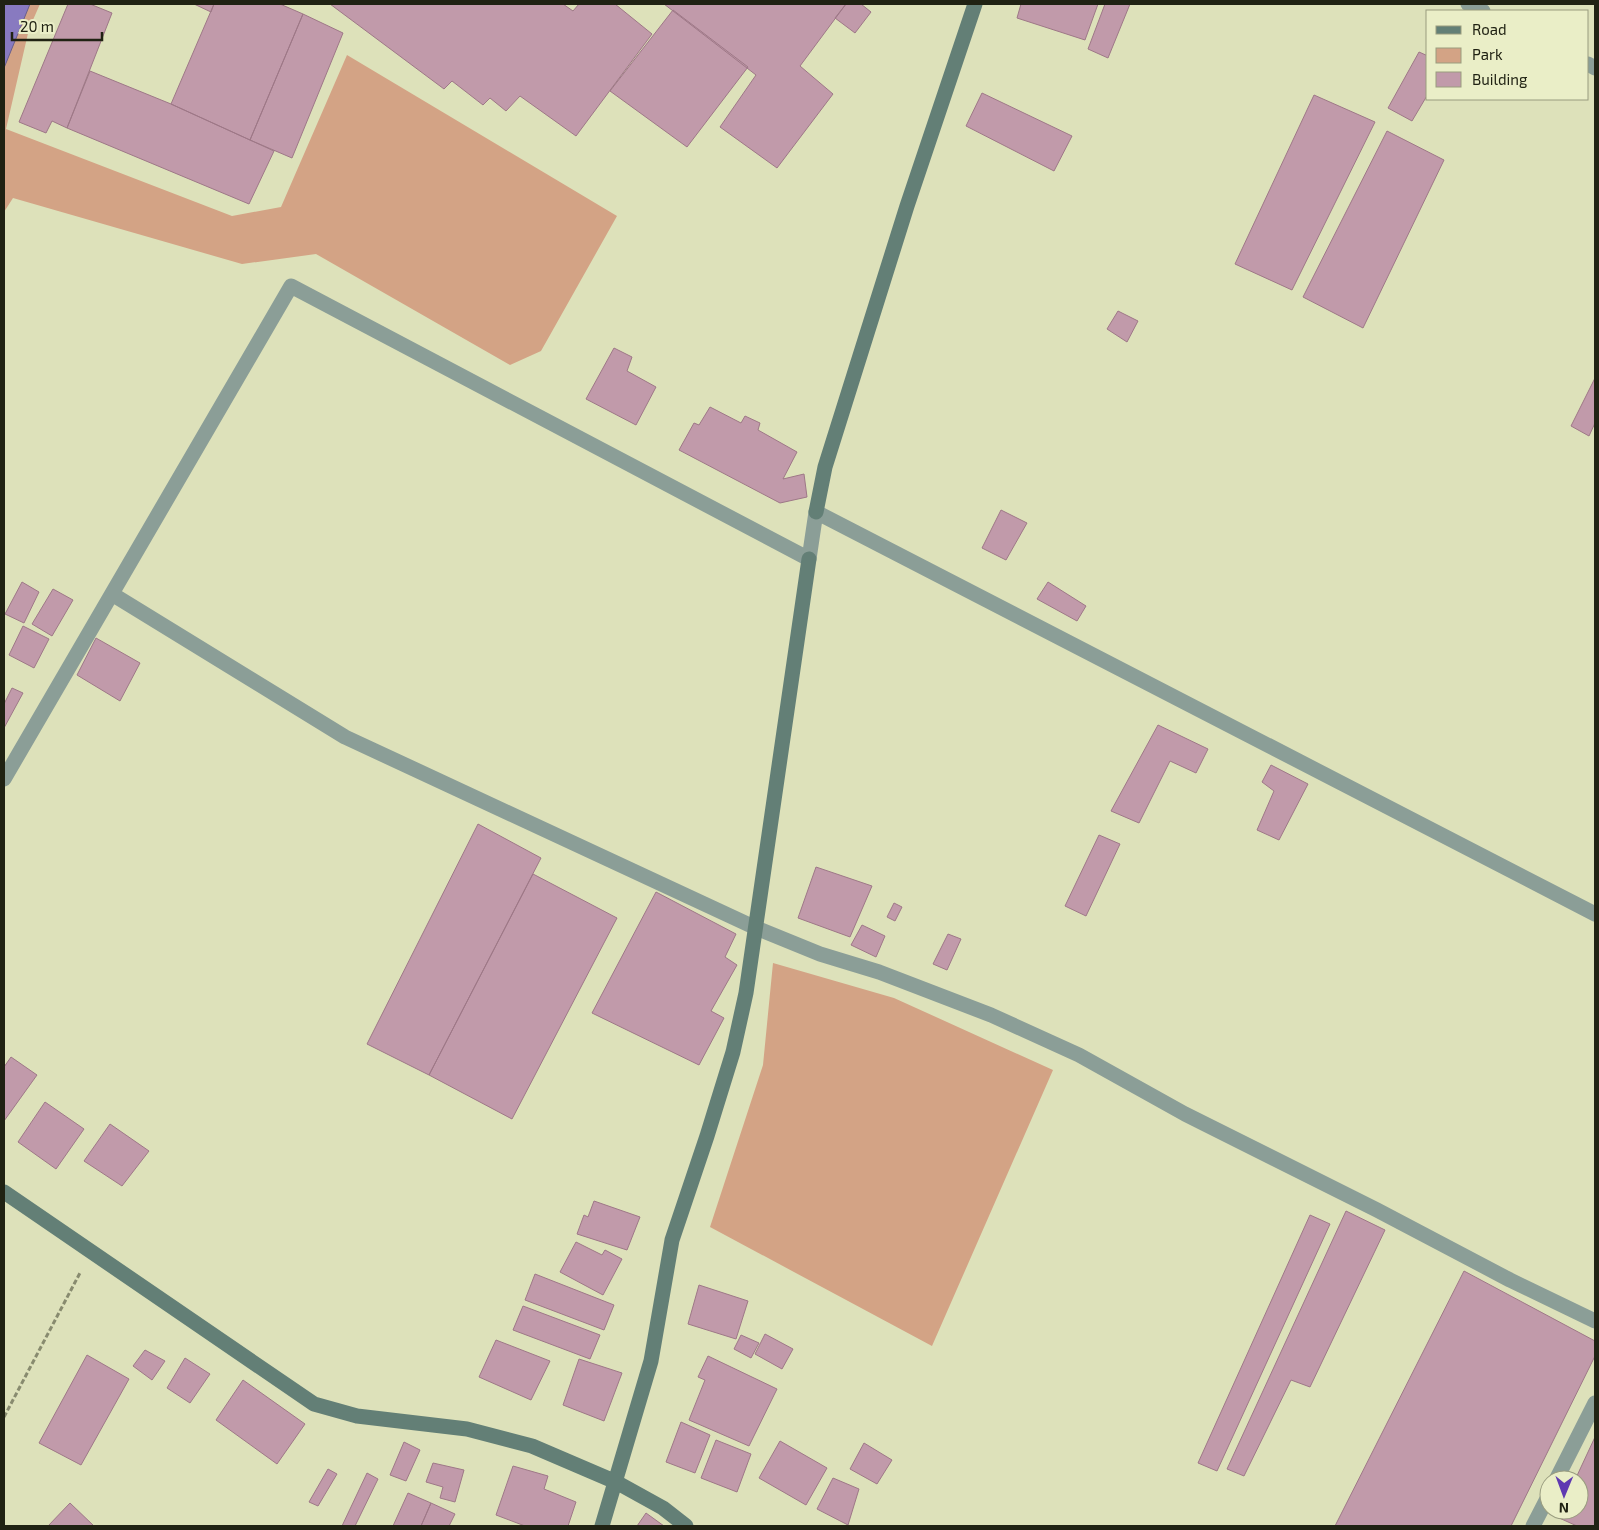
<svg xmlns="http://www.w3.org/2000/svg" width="1599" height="1530" font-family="'Exo 2',sans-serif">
<rect width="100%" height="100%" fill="#dde1ba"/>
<!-- green -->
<path fill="#d3a385" d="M 4,4 L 40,4 L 29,29 L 6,129 L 232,216 L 281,207 L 347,55 L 617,216 L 541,351 L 510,365 L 316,254 L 242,264 L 13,198 L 4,212 Z
M 773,963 L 894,998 L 1053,1070 L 932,1346 L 710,1227 L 763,1065 Z"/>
<!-- water -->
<path fill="#887ac0" stroke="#69608c" d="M 4,4 L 30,4 L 4,68 Z"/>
<!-- building -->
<path fill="#c19aaa" stroke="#9e7887" d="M 68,4 L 90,4 L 112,13 L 67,128 L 52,121 L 46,133 L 19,122 Z
M 194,4 L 214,4 L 211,12 Z
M 214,4 L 280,4 L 303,14 L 250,140 L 171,104 Z
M 330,4 L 563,4 L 573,11 L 579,4 L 615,4 L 652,34 L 576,136 L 520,96 L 506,111 L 490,98 L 483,105 L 452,81 L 444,89 Z
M 664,4 L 846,4 L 800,66 L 833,94 L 777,168 L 720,127 L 756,75 Z
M 846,4 L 861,4 L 871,12 L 855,33 L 835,18 Z
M 1021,4 L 1098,4 L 1085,40 L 1017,18 Z
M 1105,4 L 1130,4 L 1108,58 L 1088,49 Z
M 673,10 L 748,67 L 687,147 L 610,91 Z
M 303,14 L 343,33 L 292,158 L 250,140 Z
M 1419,52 L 1428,56 L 1428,94 L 1412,121 L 1388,108 Z
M 90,71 L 171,104 L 274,151 L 249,204 L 67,128 Z
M 982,93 L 1072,136 L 1054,171 L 966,126 Z
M 1314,95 L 1375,122 L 1292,290 L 1235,264 Z
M 1387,131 L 1444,160 L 1363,328 L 1303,297 Z
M 1118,311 L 1138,321 L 1127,342 L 1107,329 Z
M 614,348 L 632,357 L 627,371 L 656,387 L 636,425 L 586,399 Z
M 1595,378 L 1595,423 L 1589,436 L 1571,426 Z
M 710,407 L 741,423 L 745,416 L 760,423 L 758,430 L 797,452 L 783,479 L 804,474 L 807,497 L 780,503 L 679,450 L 694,423 L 699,425 Z
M 1001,510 L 1027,523 L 1006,560 L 982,548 Z
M 22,582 L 39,592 L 24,623 L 5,614 Z
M 1048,582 L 1086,606 L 1077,621 L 1037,599 Z
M 53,589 L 73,600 L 52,636 L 32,624 Z
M 23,626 L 49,639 L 34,668 L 9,655 Z
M 96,638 L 140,663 L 120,701 L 77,675 Z
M 12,688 L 23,693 L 4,728 L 4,704 Z
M 1158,725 L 1208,749 L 1196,773 L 1170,761 L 1139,823 L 1111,811 Z
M 1271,765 L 1308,784 L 1279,840 L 1257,830 L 1274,791 L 1262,782 Z
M 478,824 L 541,858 L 429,1075 L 367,1044 Z
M 1099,835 L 1120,844 L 1086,916 L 1065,906 Z
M 816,867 L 872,886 L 850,937 L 798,918 Z
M 533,874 L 617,918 L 512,1119 L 429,1075 Z
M 656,892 L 736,934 L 725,957 L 737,965 L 711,1011 L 724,1018 L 699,1065 L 592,1013 Z
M 894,903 L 902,907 L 895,921 L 887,917 Z
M 862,925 L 885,936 L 876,957 L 851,945 Z
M 948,934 L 961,939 L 947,970 L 933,964 Z
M 11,1057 L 37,1075 L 4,1121 L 4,1067 Z
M 45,1102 L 84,1129 L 56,1169 L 18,1142 Z
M 110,1124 L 149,1151 L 122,1186 L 84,1161 Z
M 594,1201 L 640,1217 L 627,1250 L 577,1234 L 584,1215 L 588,1217 Z
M 1346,1211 L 1385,1230 L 1310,1387 L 1291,1380 L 1244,1476 L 1227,1469 Z
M 1310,1215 L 1330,1224 L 1217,1471 L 1198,1463 Z
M 576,1242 L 602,1255 L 605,1250 L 622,1259 L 603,1295 L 560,1272 Z
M 1464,1271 L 1595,1341 L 1595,1356 L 1511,1526 L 1335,1526 Z
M 535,1274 L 614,1305 L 604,1330 L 525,1300 Z
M 699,1285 L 748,1301 L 736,1339 L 688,1324 Z
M 523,1306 L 600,1335 L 590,1359 L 513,1330 Z
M 765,1334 L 793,1349 L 782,1369 L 755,1354 Z
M 741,1335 L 759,1343 L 751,1358 L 734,1349 Z
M 496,1340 L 550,1361 L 531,1400 L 479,1377 Z
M 145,1350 L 165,1361 L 152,1380 L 133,1366 Z
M 87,1355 L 129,1379 L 81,1465 L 39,1443 Z
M 708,1356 L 777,1389 L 749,1446 L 689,1420 L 705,1380 L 698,1377 Z
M 185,1358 L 210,1374 L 190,1403 L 167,1388 Z
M 579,1359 L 622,1373 L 604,1421 L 563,1405 Z
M 243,1380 L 305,1424 L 277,1464 L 216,1420 Z
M 681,1422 L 710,1435 L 695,1473 L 666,1462 Z
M 1595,1437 L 1595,1526 L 1577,1526 L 1557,1517 L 1560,1510 L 1579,1510 L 1579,1480 L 1575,1480 Z
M 716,1440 L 751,1454 L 737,1492 L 701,1478 Z
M 780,1441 L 827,1468 L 806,1505 L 759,1478 Z
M 404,1442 L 420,1450 L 406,1481 L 390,1475 Z
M 864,1443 L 892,1460 L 877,1484 L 850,1469 Z
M 433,1463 L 464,1470 L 455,1502 L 440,1498 L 443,1487 L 426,1482 Z
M 513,1466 L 548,1476 L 544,1489 L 576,1502 L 568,1526 L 525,1526 L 496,1515 Z
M 328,1469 L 337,1474 L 318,1506 L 309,1502 Z
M 367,1473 L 378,1479 L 355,1526 L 342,1526 Z
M 833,1478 L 859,1489 L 848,1525 L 817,1509 Z
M 408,1493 L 431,1503 L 421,1526 L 393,1526 Z
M 70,1503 L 94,1526 L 48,1526 Z
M 431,1503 L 455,1514 L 449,1526 L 421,1526 Z
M 646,1513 L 664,1526 L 637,1526 Z"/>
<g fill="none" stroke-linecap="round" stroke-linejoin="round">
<!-- path -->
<path stroke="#888b6f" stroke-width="3" stroke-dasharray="5 2.5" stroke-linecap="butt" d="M 4,1417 L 81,1271"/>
<!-- street -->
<path stroke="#8b9e97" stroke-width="15" d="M 1468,4 L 1483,11
M 1588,64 L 1595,68
M 112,594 L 345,737 L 756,928 L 820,954 L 879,972 L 991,1015 L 1079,1055 L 1185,1114 L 1377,1210 L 1510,1280 L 1595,1321
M 4,779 L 291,286 L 809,559 L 816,512 L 1595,914
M 1556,1480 L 1595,1403
M 1533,1526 L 1549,1495"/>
<!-- secondary -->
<path stroke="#637f76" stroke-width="15" d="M 816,512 L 825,467 L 907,206 L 975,4
M 4,1192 L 314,1404 L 357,1416 L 467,1429 L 532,1446 L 616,1482 L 663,1508 L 686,1526
M 602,1526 L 651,1361 L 672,1240 L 707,1136 L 733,1052 L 746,993 L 809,559"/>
</g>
<!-- border -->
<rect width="1599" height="1530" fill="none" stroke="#202213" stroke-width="10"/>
<!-- legend -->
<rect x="1426" y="10" width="162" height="90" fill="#eaeec7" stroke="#999c7f"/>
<rect x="1436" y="26" width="25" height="8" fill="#637f76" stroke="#999c7f"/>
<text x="1472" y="35" font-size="15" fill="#202213">Road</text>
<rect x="1436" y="48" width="25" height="15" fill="#d3a385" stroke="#999c7f"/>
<text x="1472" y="60" font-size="15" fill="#202213">Park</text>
<rect x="1436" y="72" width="25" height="15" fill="#c19aaa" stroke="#999c7f"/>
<text x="1472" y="85" font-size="15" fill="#202213">Building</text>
<!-- north arrow -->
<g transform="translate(1564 1495) rotate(181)"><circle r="24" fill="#eaeec7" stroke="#999c7f"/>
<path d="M0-4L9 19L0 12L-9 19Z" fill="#5f39b1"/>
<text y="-8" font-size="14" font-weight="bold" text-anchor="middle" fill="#202213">N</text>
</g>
<!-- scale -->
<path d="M12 32v8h90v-8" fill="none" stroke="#202213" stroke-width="2.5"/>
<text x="20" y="32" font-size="15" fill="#202213" stroke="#eaeec7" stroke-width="4" paint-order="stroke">20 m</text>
</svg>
